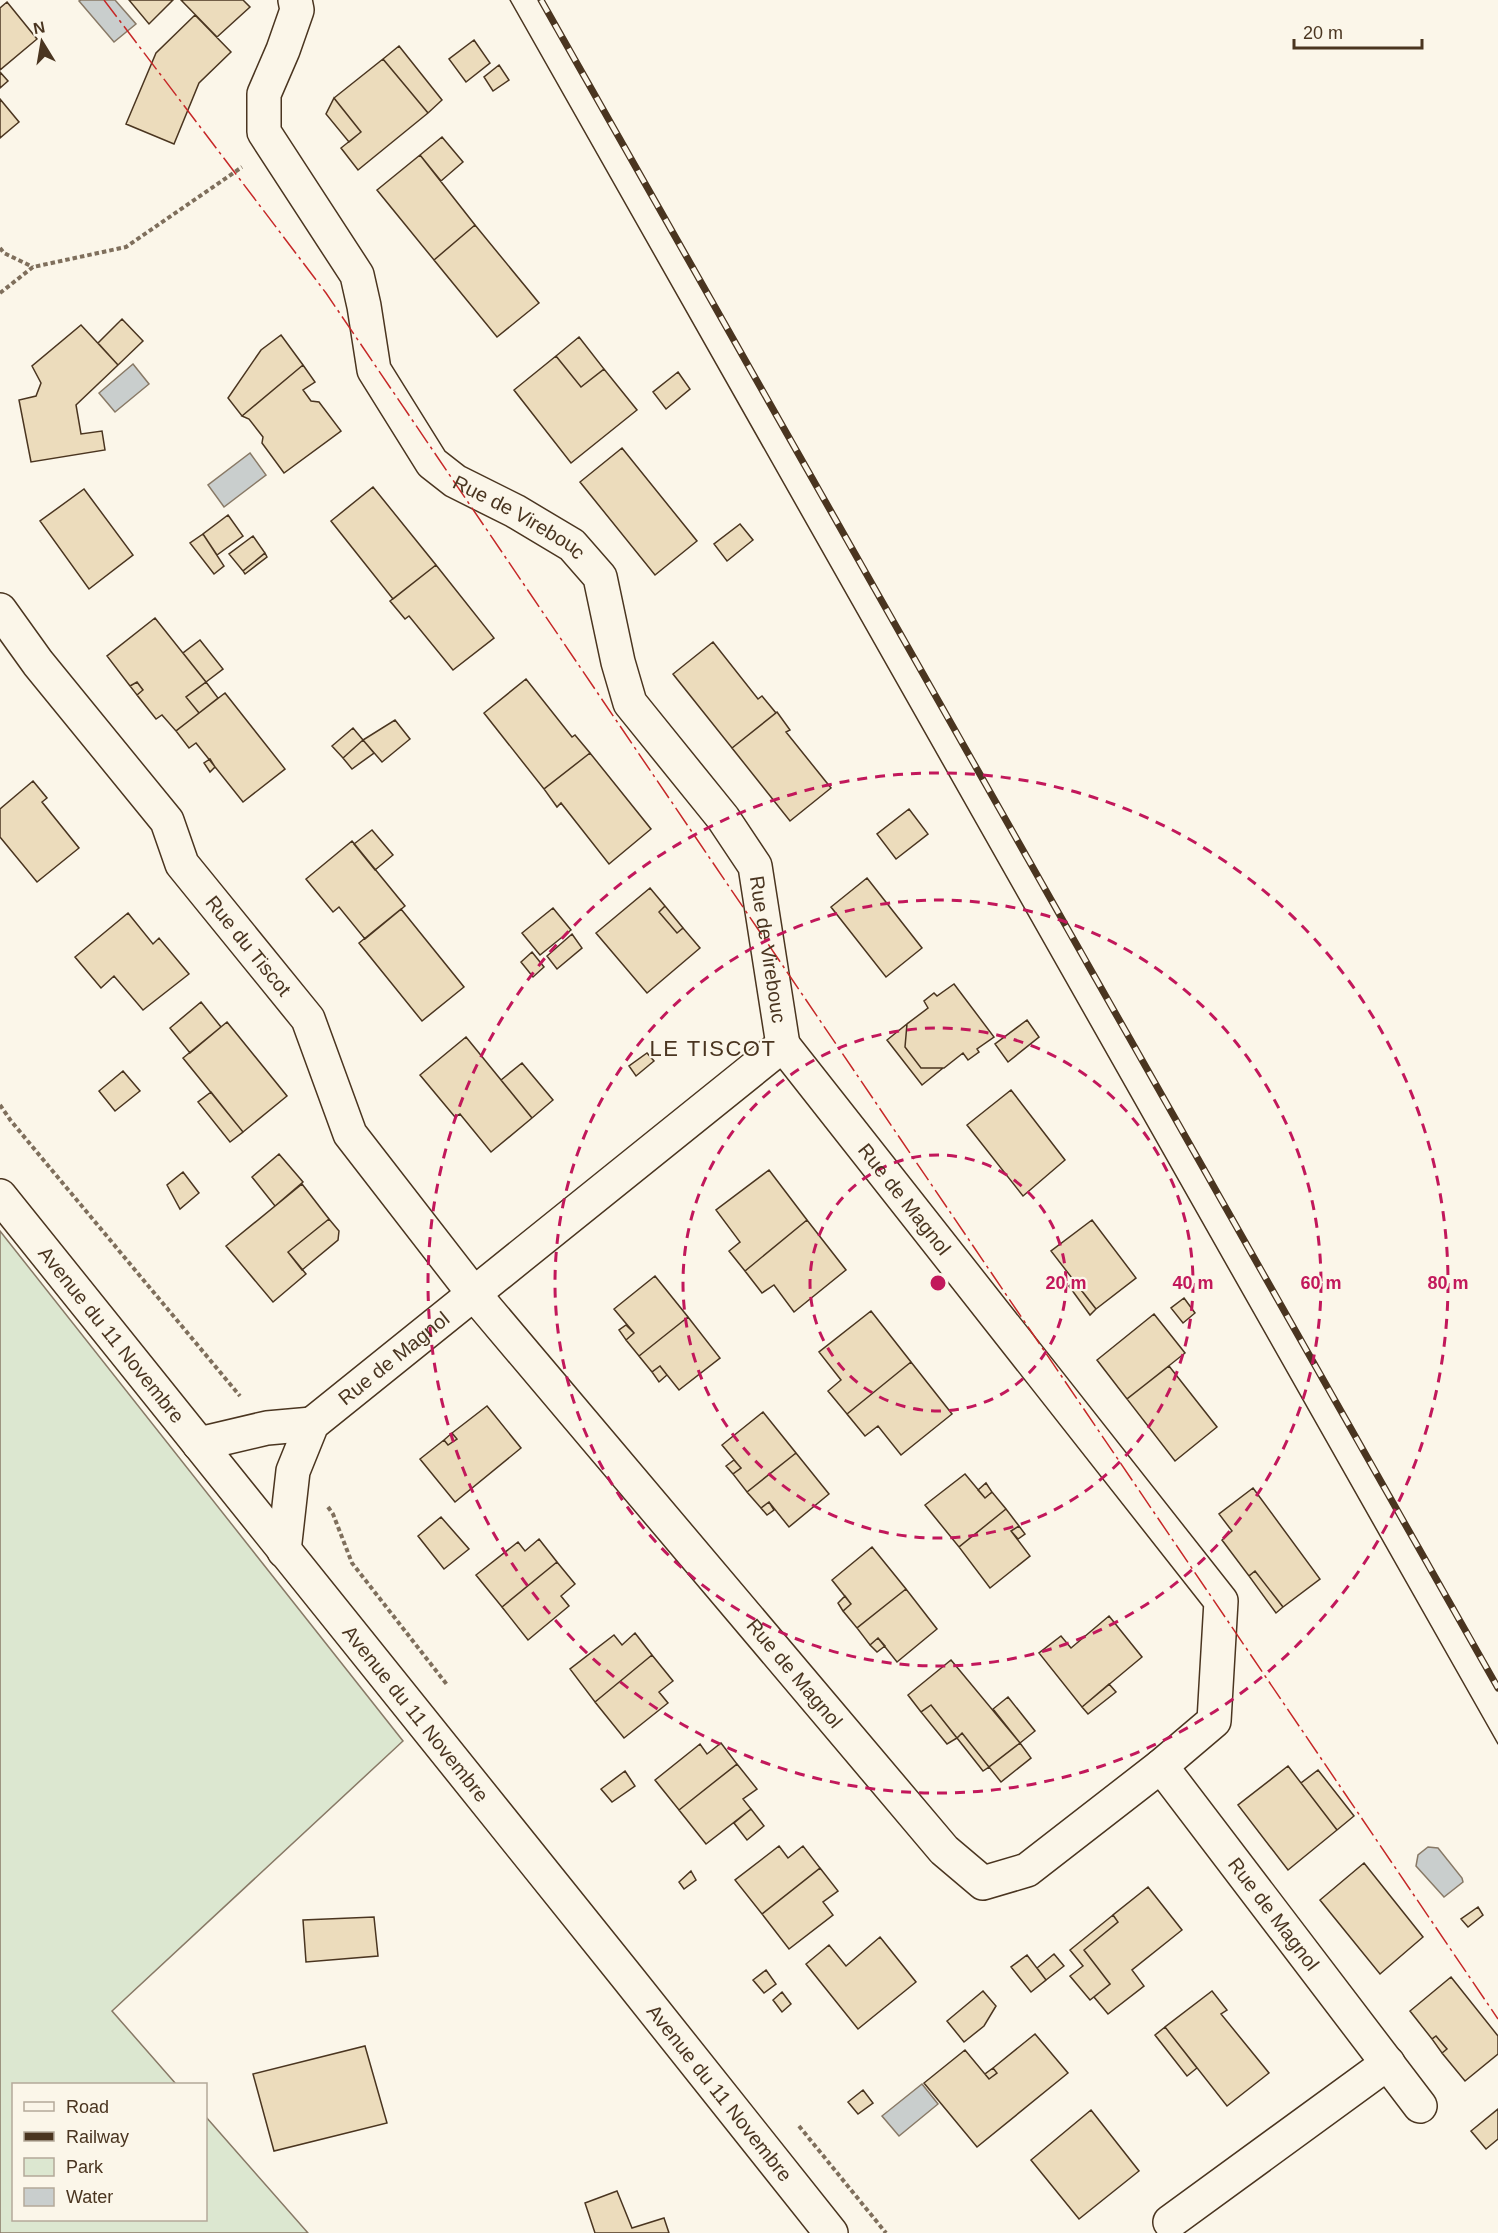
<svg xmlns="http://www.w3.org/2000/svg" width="1498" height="2233" font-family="Helvetica,sans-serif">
<rect width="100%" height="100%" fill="#fbf6e9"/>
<!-- green -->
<path fill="#dce7d0" stroke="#887966" stroke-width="1.5" d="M 0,1231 L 403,1741 L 112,2011 L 176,2084 L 14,2084 L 14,2220 L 206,2220 L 206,2117 L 308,2233 L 0,2233 Z"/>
<!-- water -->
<path fill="#c9cecd" stroke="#887966" stroke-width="1.5" d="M 81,0 L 115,0 L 136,24 L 114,42 L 79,1 Z
M 133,364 L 149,384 L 115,412 L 99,393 Z
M 250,453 L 266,475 L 224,507 L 208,485 Z
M 1428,1847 L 1438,1848 L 1462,1878 L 1463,1882 L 1444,1897 L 1416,1866 L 1418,1855 Z
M 922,2084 L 938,2104 L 899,2136 L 882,2116 Z"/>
<!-- building -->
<path fill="#ecdcbc" stroke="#4a3520" stroke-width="1.5" d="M 129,0 L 173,0 L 149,24 Z
M 181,0 L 243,0 L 250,7 L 217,37 Z
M 7,2 L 37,39 L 0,70 L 0,8 Z
M 195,15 L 231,52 L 199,83 L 174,144 L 126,124 L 156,53 Z
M 474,40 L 490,63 L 466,82 L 449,59 Z
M 399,46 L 442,100 L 428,113 L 383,59 Z
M 383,59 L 428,113 L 358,170 L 341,148 L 361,132 L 334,98 Z
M 499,65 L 509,80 L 493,91 L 484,77 Z
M 0,72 L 8,81 L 0,88 Z
M 334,98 L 361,132 L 349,142 L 326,114 Z
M 0,99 L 19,122 L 0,138 Z
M 442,137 L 463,162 L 441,181 L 420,155 Z
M 420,155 L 475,225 L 434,260 L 377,190 Z
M 475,225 L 539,303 L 497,337 L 434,260 Z
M 122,319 L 143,341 L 118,365 L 98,343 Z
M 81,325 L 118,365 L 76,405 L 81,434 L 102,431 L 105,450 L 31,462 L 19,400 L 36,396 L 41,383 L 32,366 Z
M 281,335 L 303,365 L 242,416 L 228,398 L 261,350 Z
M 579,337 L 604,369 L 581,387 L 556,356 Z
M 556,356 L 581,387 L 604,369 L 637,410 L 571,463 L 514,390 Z
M 303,365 L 315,382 L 303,390 L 311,401 L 319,402 L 341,431 L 284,473 L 262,443 L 263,437 L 249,419 L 242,416 Z
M 678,372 L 690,389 L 666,409 L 653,392 Z
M 622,448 L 697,541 L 655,575 L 580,482 Z
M 373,487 L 436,565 L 393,599 L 331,521 Z
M 84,489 L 133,555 L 89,589 L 40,521 Z
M 228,515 L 243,536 L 217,555 L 203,534 Z
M 740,524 L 753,540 L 727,561 L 714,544 Z
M 203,534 L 224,566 L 214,574 L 190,543 Z
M 253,536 L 265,553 L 243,571 L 229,554 Z
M 265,553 L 267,557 L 245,574 L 243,571 Z
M 436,565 L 494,638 L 453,670 L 409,616 L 405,619 L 390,601 Z
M 155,618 L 206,682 L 186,697 L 199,713 L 176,731 L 162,715 L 156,719 L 137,695 L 143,690 L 137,682 L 130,686 L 107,656 Z
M 200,640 L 223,669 L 206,682 L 183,653 Z
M 713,642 L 758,699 L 762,696 L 776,713 L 732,748 L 673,674 Z
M 526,679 L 572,737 L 575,735 L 590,753 L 544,789 L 484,713 Z
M 137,682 L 143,690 L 137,695 L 130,686 Z
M 206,682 L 218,698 L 199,713 L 186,697 Z
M 225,693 L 285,769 L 243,802 L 196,743 L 189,748 L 176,731 Z
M 777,712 L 790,730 L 786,732 L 831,788 L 790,821 L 732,748 Z
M 395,720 L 410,739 L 382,762 L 363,740 Z
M 353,728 L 363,740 L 343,758 L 332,746 Z
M 363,740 L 374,753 L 352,769 L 343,758 Z
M 590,753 L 651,829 L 609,864 L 561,803 L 557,807 L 544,789 Z
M 210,759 L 215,767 L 210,772 L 204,763 Z
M 33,781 L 47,798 L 42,802 L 79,848 L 37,882 L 0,837 L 0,809 Z
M 909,809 L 928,834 L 896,859 L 877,834 Z
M 372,830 L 393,855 L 375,870 L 354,844 Z
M 352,841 L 405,906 L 365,939 L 339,907 L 333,912 L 306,879 Z
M 867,878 L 922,948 L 886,977 L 831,907 Z
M 650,888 L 665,906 L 659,912 L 677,933 L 683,928 L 700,948 L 647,993 L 596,933 Z
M 665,906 L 683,928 L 677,933 L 659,912 Z
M 553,908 L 571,930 L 540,955 L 522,933 Z
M 401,909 L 464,987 L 422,1021 L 359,943 Z
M 128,913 L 153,944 L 159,938 L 189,974 L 143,1010 L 114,976 L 101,988 L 75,957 Z
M 572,934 L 582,948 L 557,969 L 547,956 Z
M 532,952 L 544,967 L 533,977 L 521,962 Z
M 954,984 L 994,1037 L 977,1049 L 979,1052 L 968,1060 L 963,1053 L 944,1068 L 921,1068 L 905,1047 L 907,1024 L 928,1008 L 924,1001 L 934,993 L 937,996 Z
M 201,1002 L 221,1027 L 190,1053 L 170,1028 Z
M 1027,1020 L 1039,1037 L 1008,1062 L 995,1044 Z
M 227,1022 L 287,1096 L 243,1132 L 183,1058 Z
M 907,1024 L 905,1047 L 921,1068 L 943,1068 L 922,1085 L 887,1040 Z
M 466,1037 L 532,1118 L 491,1152 L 460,1114 L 455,1117 L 420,1075 Z
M 647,1053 L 654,1061 L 636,1076 L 629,1066 Z
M 522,1063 L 553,1100 L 532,1118 L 501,1080 Z
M 123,1071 L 140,1091 L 115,1111 L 99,1091 Z
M 1011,1090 L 1065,1160 L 1023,1196 L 967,1125 Z
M 211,1092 L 243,1132 L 230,1142 L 198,1102 Z
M 279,1154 L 303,1182 L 275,1206 L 252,1177 Z
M 769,1170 L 807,1220 L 745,1271 L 729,1251 L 740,1242 L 716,1210 Z
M 183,1172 L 199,1193 L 180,1209 L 167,1185 Z
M 302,1184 L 329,1219 L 288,1252 L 306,1274 L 273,1302 L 226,1246 Z
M 329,1219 L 339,1231 L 338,1240 L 302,1270 L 288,1252 Z
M 807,1220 L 846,1270 L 794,1312 L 774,1285 L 762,1293 L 745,1271 Z
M 1092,1220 L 1136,1278 L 1096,1309 L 1051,1251 Z
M 655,1276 L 688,1317 L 639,1356 L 626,1340 L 634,1333 L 614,1309 Z
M 1074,1281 L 1096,1309 L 1090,1315 L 1069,1286 Z
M 1184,1298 L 1195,1313 L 1183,1323 L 1171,1308 Z
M 871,1311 L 911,1362 L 847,1414 L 828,1391 L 841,1380 L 819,1352 Z
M 1154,1314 L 1185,1353 L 1127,1399 L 1097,1360 Z
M 688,1317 L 720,1358 L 679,1390 L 660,1366 L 652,1372 L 639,1356 Z
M 626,1325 L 634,1333 L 626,1340 L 619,1330 Z
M 911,1362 L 952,1414 L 901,1455 L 878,1426 L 865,1436 L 847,1414 Z
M 660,1366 L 667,1375 L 659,1382 L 652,1372 Z
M 1169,1366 L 1217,1427 L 1175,1461 L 1127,1399 Z
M 487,1406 L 521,1448 L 455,1502 L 420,1459 L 444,1440 L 448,1445 L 457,1439 L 452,1433 Z
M 763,1412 L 796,1453 L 747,1492 L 733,1474 L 741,1468 L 722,1445 Z
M 452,1433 L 457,1439 L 448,1445 L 444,1440 Z
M 796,1453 L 829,1494 L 789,1527 L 769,1502 L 761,1508 L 747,1492 Z
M 734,1460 L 741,1468 L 733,1474 L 726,1466 Z
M 965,1474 L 985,1498 L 992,1492 L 1006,1509 L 959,1547 L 925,1505 Z
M 986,1483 L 992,1492 L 985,1498 L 978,1490 Z
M 1253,1488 L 1320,1579 L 1283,1607 L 1255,1571 L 1249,1576 L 1222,1540 L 1232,1531 L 1219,1514 Z
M 769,1502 L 774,1510 L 767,1515 L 761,1508 Z
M 1006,1509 L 1019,1526 L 1011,1531 L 1030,1556 L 990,1588 L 959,1547 Z
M 441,1517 L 469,1549 L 444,1569 L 418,1536 Z
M 1019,1526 L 1025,1534 L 1018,1539 L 1011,1531 Z
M 539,1539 L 557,1562 L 502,1607 L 476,1575 L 518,1542 L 525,1551 Z
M 872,1547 L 906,1589 L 857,1628 L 843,1611 L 851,1604 L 832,1580 Z
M 557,1562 L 575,1584 L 561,1596 L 569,1606 L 528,1640 L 502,1607 Z
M 1255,1571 L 1283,1607 L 1276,1613 L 1249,1576 Z
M 906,1589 L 937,1629 L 897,1662 L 878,1638 L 870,1645 L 857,1628 Z
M 845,1596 L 851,1604 L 843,1611 L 838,1603 Z
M 1109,1616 L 1142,1657 L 1082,1707 L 1039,1653 L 1061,1636 L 1071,1648 Z
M 635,1633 L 652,1655 L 595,1702 L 570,1669 L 614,1635 L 622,1645 Z
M 878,1638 L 885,1646 L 877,1652 L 870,1645 Z
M 652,1655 L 673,1681 L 659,1692 L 668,1703 L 624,1738 L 595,1702 Z
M 951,1660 L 1020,1743 L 989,1767 L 962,1733 L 957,1738 L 931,1705 L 921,1712 L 908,1695 Z
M 1109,1684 L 1116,1692 L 1088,1714 L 1082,1707 Z
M 1008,1697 L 1035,1731 L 1020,1743 L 993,1709 Z
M 931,1705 L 957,1738 L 947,1744 L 921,1712 Z
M 962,1733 L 989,1767 L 983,1771 L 957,1738 Z
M 721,1743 L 737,1764 L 679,1810 L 655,1780 L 700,1744 L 707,1754 Z
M 1020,1743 L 1031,1758 L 1001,1782 L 989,1767 Z
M 737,1764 L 757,1789 L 743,1799 L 751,1809 L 706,1844 L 679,1810 Z
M 1288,1766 L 1337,1830 L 1288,1870 L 1238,1805 Z
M 1318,1770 L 1354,1816 L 1337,1830 L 1301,1783 Z
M 625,1771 L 635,1786 L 612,1802 L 601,1789 Z
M 751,1809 L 764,1826 L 747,1840 L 734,1823 Z
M 779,1846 L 788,1858 L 803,1846 L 820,1868 L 762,1914 L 735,1880 Z
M 1364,1863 L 1423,1937 L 1380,1974 L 1320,1900 Z
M 820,1868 L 838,1891 L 823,1902 L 833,1915 L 789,1949 L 762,1914 Z
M 691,1871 L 696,1880 L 684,1889 L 679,1882 Z
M 1148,1887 L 1182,1930 L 1132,1970 L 1144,1986 L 1108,2014 L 1094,1997 L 1110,1984 L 1084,1950 L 1118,1922 L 1113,1915 Z
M 1478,1907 L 1483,1915 L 1468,1927 L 1461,1919 Z
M 1113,1915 L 1118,1922 L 1084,1950 L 1110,1984 L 1090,2000 L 1070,1976 L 1083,1966 L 1070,1950 Z
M 374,1917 L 378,1956 L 306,1962 L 303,1920 Z
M 880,1937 L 916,1982 L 858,2029 L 806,1964 L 829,1945 L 846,1966 Z
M 1054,1954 L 1064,1966 L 1046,1980 L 1037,1968 Z
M 1027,1955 L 1046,1980 L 1031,1992 L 1011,1967 Z
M 766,1970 L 776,1984 L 764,1993 L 753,1980 Z
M 1451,1977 L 1498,2036 L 1498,2054 L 1465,2081 L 1442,2053 L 1447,2049 L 1436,2036 L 1432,2039 L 1410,2011 Z
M 983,1991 L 996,2006 L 984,2026 L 964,2042 L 947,2021 Z
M 1212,1991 L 1227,2010 L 1221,2014 L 1269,2073 L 1227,2106 L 1165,2027 Z
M 782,1992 L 791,2004 L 782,2012 L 773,2000 Z
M 1165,2027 L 1197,2068 L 1187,2076 L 1155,2035 Z
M 1035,2034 L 1068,2073 L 977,2147 L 924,2083 L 965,2050 L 989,2079 L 997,2073 L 993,2068 Z
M 1436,2036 L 1447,2049 L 1442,2053 L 1432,2039 Z
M 365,2046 L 387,2123 L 274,2151 L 253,2074 Z
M 993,2068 L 997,2073 L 989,2079 L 985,2074 Z
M 863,2090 L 873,2103 L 858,2114 L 848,2102 Z
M 1498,2109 L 1498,2139 L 1486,2149 L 1471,2131 Z
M 1091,2110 L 1139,2171 L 1079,2219 L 1031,2160 Z
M 617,2191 L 632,2228 L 664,2218 L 669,2233 L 595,2233 L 585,2203 Z"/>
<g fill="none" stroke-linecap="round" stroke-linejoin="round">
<!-- minor casing -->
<g stroke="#4a3520" stroke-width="36">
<g id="minor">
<path id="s1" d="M 295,0 L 297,10 L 283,50 L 264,94 L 264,132 L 357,275 L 364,306 L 374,370 L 432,463 L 455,481 L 515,511 L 572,545 L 600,577 L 618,662 L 630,703 L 723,818 L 755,866 L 783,1045"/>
<path id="s2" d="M 0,610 L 38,663 L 167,821 L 182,864 L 308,1019 L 350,1134 L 474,1294 L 944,1850 L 983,1883 L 1027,1870 L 1161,1766 L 1420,2106"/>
<path d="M 199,1444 L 267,1428 L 312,1424"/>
<path id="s3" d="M 284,1551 L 293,1471 L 312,1424 L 783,1045 L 1221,1601 L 1214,1721 L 1161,1766"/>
<path d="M 1170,2222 L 1388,2063"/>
</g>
</g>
<!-- major casing -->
<g stroke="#4a3520" stroke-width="36">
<g id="major">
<path id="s4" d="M 0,1196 L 628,1978 L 831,2233"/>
</g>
</g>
<!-- path -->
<path stroke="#7f6f5c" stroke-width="4" stroke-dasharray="4.5 3" stroke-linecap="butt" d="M 0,248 L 4,253 L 33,267
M 0,293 L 33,267 L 126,247 L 242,167
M 0,1105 L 11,1121 L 240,1396
M 328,1507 L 333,1514 L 352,1563 L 448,1686
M 799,2126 L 886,2233"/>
<!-- minor -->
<use href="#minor" stroke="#fbf6e9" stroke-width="33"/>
<!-- major -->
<use href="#major" stroke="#fbf6e9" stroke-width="33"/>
<!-- tram -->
<path stroke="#4a3520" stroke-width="1.5" d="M 510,0 L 1498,1744"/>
<!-- rail casing -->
<g stroke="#4a3520" stroke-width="7">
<path id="rail" d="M 541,0 L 1498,1688"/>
</g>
<!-- rail -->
<use href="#rail" stroke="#fbf6e9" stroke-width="4.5" stroke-dasharray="14" stroke-linecap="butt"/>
<!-- power -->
<path stroke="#c62828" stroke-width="1.5" stroke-dasharray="21 4.5 3 4.5" stroke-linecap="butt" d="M 104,0 L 326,293 L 1498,2019"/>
</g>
<!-- distance rings -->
<g fill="none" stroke="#c2185b" stroke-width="3" stroke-dasharray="10 8">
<circle cx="938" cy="1283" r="128"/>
<circle cx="938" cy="1283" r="255"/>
<circle cx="938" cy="1283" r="383"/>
<circle cx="938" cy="1283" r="510"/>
</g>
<g text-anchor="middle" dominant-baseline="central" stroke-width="4.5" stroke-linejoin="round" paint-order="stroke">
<!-- street labels -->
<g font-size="20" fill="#4a3520" stroke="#fbf6e9">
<text stroke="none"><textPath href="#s1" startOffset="618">Rue de Virebouc</textPath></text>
<text stroke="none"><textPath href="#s2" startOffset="420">Rue du Tiscot</textPath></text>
<text stroke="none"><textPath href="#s1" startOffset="1140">Rue de Virebouc</textPath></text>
<text stroke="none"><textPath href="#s3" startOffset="932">Rue de Magnol</textPath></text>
<text stroke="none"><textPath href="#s4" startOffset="178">Avenue du 11 Novembre</textPath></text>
<text stroke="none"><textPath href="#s3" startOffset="236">Rue de Magnol</textPath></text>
<text stroke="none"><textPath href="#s2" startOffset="1336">Rue de Magnol</textPath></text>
<text stroke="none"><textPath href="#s4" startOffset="664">Avenue du 11 Novembre</textPath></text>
<text stroke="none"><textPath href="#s2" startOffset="2020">Rue de Magnol</textPath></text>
<text stroke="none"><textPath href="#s4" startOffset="1150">Avenue du 11 Novembre</textPath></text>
</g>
<!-- quarter labels -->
<g font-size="22" letter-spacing="1.5" fill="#4a3520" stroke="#fbf6e9">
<text x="713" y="1048">LE TISCOT</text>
</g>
</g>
<circle cx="938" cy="1283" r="9" fill="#c2185b" stroke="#fbf6e9" stroke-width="3"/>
<g font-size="18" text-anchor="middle" font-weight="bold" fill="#c2185b" stroke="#fbf6e9" stroke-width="4.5" stroke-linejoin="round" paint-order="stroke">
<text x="1066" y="1289">20 m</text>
<text x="1193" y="1289">40 m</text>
<text x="1321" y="1289">60 m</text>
<text x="1448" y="1289">80 m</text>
</g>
<!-- legend -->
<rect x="12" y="2083" width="195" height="138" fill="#fbf6e9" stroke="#b4a999" stroke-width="1.5"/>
<rect x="24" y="2102" width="30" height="9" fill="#fbf6e9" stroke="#b4a999" stroke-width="1.5"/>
<text x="66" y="2113" font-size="18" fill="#4a3520">Road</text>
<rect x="24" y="2132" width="30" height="9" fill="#4a3520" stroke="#b4a999" stroke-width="1.5"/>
<text x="66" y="2143" font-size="18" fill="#4a3520">Railway</text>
<rect x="24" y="2158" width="30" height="18" fill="#dce7d0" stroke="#b4a999" stroke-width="1.5"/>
<text x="66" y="2173" font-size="18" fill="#4a3520">Park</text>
<rect x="24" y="2188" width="30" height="18" fill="#c9cecd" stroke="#b4a999" stroke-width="1.5"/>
<text x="66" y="2203" font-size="18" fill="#4a3520">Water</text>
<!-- north arrow -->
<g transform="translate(42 42) rotate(349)" stroke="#fbf6e9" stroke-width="4.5" paint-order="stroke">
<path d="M0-4.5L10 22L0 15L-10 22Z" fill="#4a3520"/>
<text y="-9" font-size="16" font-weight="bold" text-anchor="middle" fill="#4a3520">N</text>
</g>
<!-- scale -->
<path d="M1294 39v9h128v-9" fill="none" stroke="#4a3520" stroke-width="3"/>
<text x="1303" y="39" font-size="18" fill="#4a3520" stroke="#fbf6e9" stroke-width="4.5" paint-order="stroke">20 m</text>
</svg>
